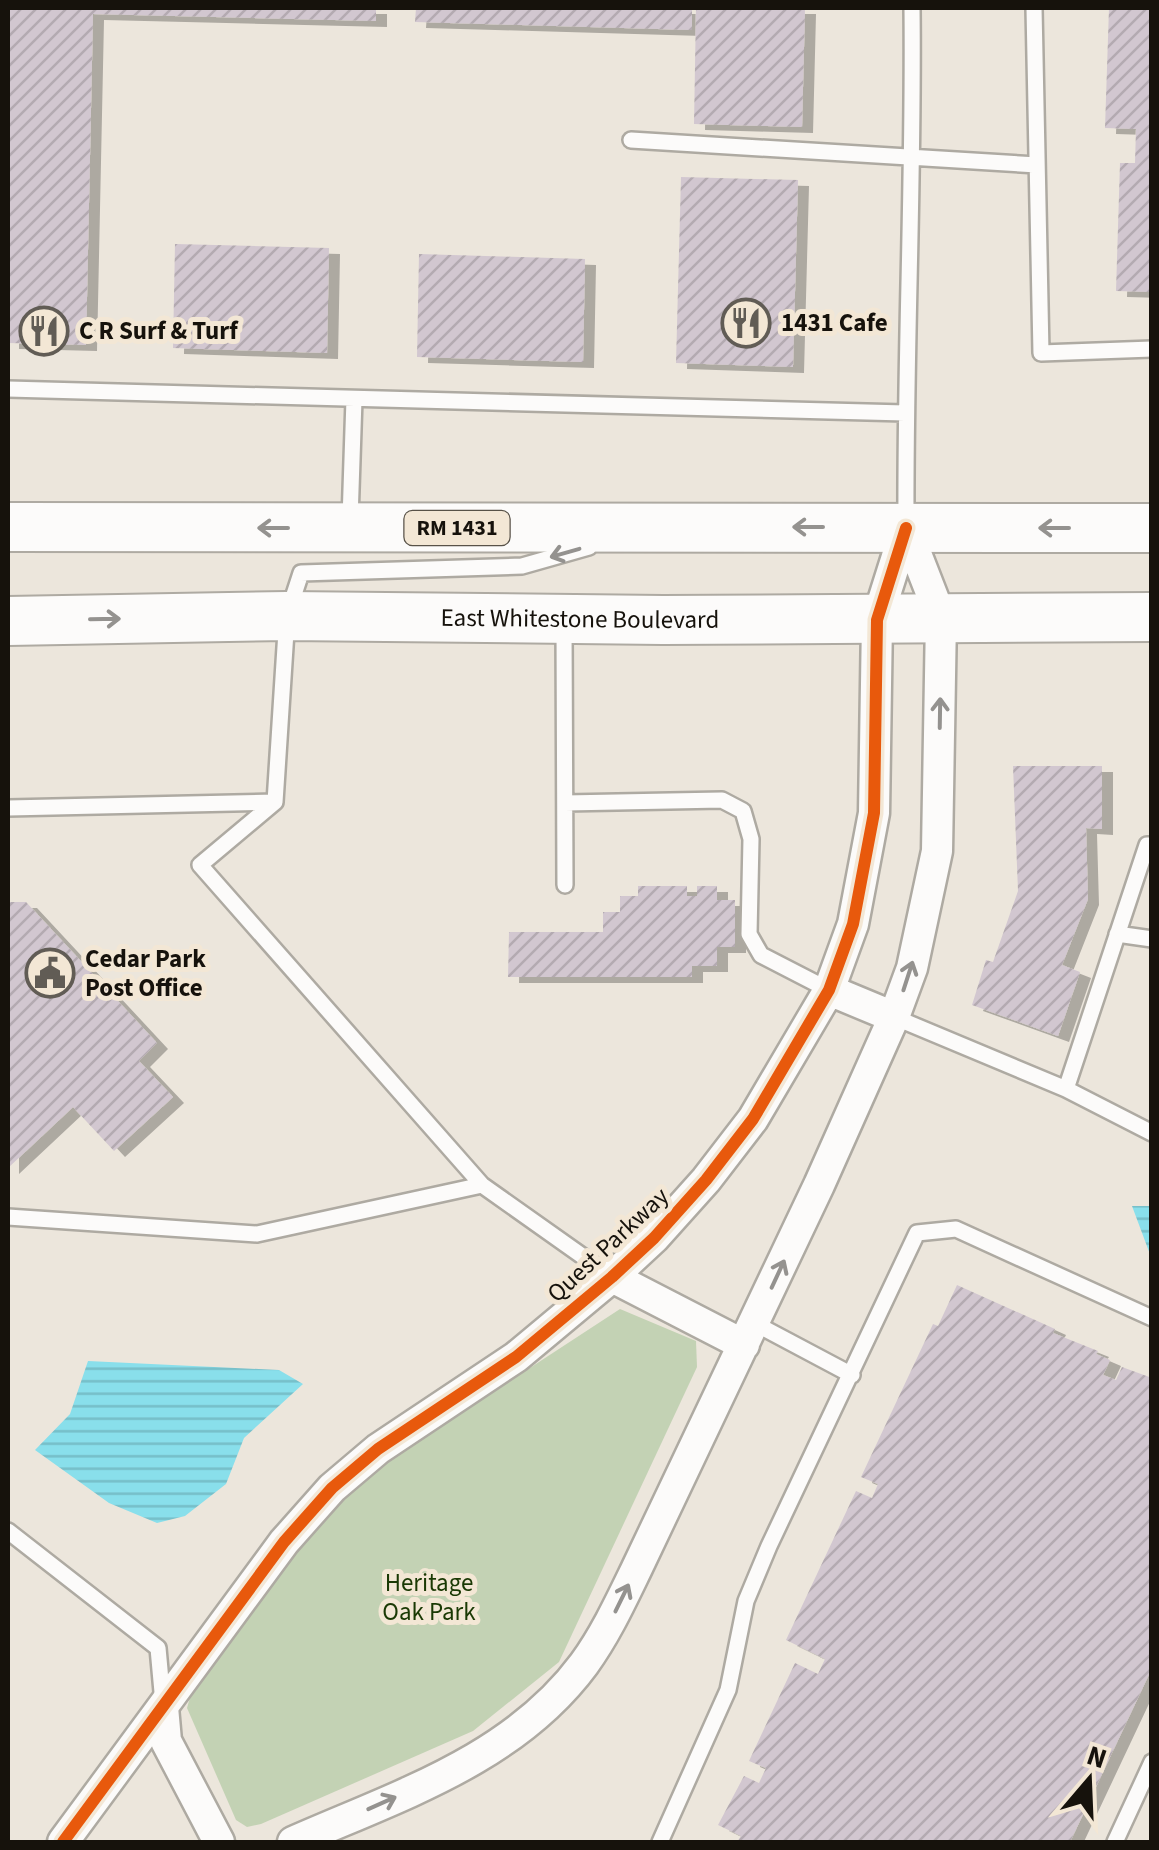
<svg xmlns="http://www.w3.org/2000/svg" width="1159" height="1850" font-family="'Source Sans 3',sans-serif">
<defs>
<pattern id="water-rules" width="6" height="5" patternUnits="userSpaceOnUse" patternTransform="scale(2.5)"><rect width="6" height="5" fill="#89dfeb"/><path d="M0 2.5h6" fill="none" stroke="#76bec8"/></pattern>
<pattern id="building-hatch" width="6" height="6" patternUnits="userSpaceOnUse" patternTransform="scale(2.5)"><rect width="6" height="6" fill="#d2c7d0"/><path d="M-1 1l2-2M0 6l6-6M5 7l2-2" fill="none" stroke="#b4aab1"/></pattern>
<filter id="shadow"><feDropShadow dx="11" dy="6" stdDeviation="0" flood-color="#0004"/></filter>
</defs>
<rect width="100%" height="100%" fill="#ece6dc"/>
<!-- green -->
<path fill="#c3d2b4" d="M 620,1309 L 696,1341 L 697,1367 L 559,1662 L 473,1731 L 261,1824 L 247,1827 L 236,1820 L 187,1708 L 191,1694 L 323,1515 L 391,1459 Z"/>
<!-- water -->
<path fill="url(#water-rules)" d="M 1132,1206 L 1151,1206 L 1151,1257 Z
M 88,1361 L 279,1370 L 303,1384 L 244,1438 L 226,1484 L 185,1516 L 157,1523 L 109,1503 L 35,1450 L 70,1414 Z"/>
<!-- building -->
<path fill="url(#building-hatch)" filter="url(#shadow)" d="M 8,8 L 376,8 L 376,21 L 93,14 L 86,345 L 8,343 Z
M 416,8 L 692,8 L 692,30 L 415,22 Z
M 696,8 L 805,8 L 802,127 L 694,124 Z
M 1109,8 L 1152,8 L 1152,292 L 1116,291 L 1120,163 L 1135,163 L 1136,129 L 1105,128 Z
M 681,177 L 798,180 L 793,367 L 676,363 Z
M 175,244 L 329,248 L 327,353 L 173,348 Z
M 419,254 L 585,259 L 583,362 L 417,357 Z
M 1013,766 L 1102,766 L 1102,829 L 1086,828 L 1088,899 L 1062,965 L 1080,972 L 1058,1036 L 972,1005 L 986,960 L 993,962 L 1018,891 Z
M 638,886 L 687,886 L 687,896 L 697,896 L 697,886 L 717,886 L 717,900 L 735,900 L 735,947 L 717,947 L 717,966 L 692,966 L 692,977 L 508,977 L 509,932 L 603,932 L 603,912 L 620,912 L 620,896 L 638,896 Z
M 8,902 L 26,902 L 157,1043 L 139,1061 L 173,1097 L 114,1151 L 73,1107 L 8,1168 Z
M 957,1285 L 1055,1329 L 1053,1333 L 1098,1351 L 1096,1354 L 1110,1360 L 1103,1375 L 1116,1380 L 1122,1367 L 1152,1378 L 1152,1668 L 1070,1842 L 737,1842 L 741,1836 L 718,1825 L 744,1776 L 759,1783 L 766,1768 L 749,1761 L 795,1663 L 818,1674 L 825,1659 L 786,1640 L 856,1491 L 872,1498 L 878,1484 L 861,1477 L 933,1324 L 938,1326 Z"/>
<g fill="none" stroke-linecap="round" stroke-linejoin="round">
<!-- lane casing -->
<g stroke="#aeaaa2" stroke-width="20">
<path id="lane" d="M 1034,8 L 1041,353 L 1152,349
M 631,140 L 1037,165
M 8,389 L 905,413
M 350,520 L 354,399
M 906,524 C 905,352 914,180 912,8
M 564,626 L 565,885
M 565,803 L 722,800 L 743,811 L 751,839 L 749,934 L 761,955 L 829,990
M 8,808 L 275,802
M 1117,934 L 1152,939
M 894,1017 L 1066,1089 L 1152,1133
M 1066,1089 L 1147,845 L 1152,845
M 482,1185 L 200,865 L 275,802 L 287,616 L 301,573 L 522,566 L 589,547
M 8,1217 L 257,1234 L 482,1185 L 612,1277
M 754,1323 L 852,1375
M 8,1531 L 158,1648 L 163,1703
M 660,1842 L 728,1690 L 746,1601 L 769,1546 L 917,1233 L 956,1229 L 1152,1318
M 1115,1842 L 1152,1762"/>
</g>
<!-- street casing -->
<g stroke="#aeaaa2" stroke-width="35">
<path id="street" d="M 829,990 L 894,1017
M 612,1277 L 744,1345
M 163,1707 L 166,1741 L 219,1842
M 63,1842 L 284,1542 L 332,1488 L 378,1449 L 516,1357 L 612,1277 L 654,1238 L 706,1180 L 753,1119 L 829,990 L 853,924 L 874,813 L 877,620 L 906,528
M 293,1842 C 397,1796 513,1760 584,1664 C 605,1635 620,1603 636,1570 L 819,1185 L 894,1017 L 912,968 L 937,851 L 941,618 L 906,528"/>
</g>
<!-- primary casing -->
<g stroke="#aeaaa2" stroke-width="52">
<g id="primary">
<path d="M 8,527 L 1152,528"/>
<path id="s1" d="M 8,621 L 287,616 L 663,620 L 1152,617"/>
</g>
</g>
<!-- lane -->
<use href="#lane" stroke="#fcfbfa" stroke-width="15"/>
<!-- street -->
<use href="#street" stroke="#fcfbfa" stroke-width="30"/>
<!-- primary -->
<use href="#primary" stroke="#fcfbfa" stroke-width="48"/>
<!-- cycleway casing -->
<g stroke="#f3e7d5" stroke-width="19">
<path id="cycleway" d="M 63,1842 L 284,1542 L 332,1488 L 378,1449 L 516,1357 L 612,1277 L 654,1238 L 706,1180 L 753,1119 L 829,990 L 853,924 L 874,813 L 877,620 L 906,528"/>
</g>
<!-- cycleway -->
<use href="#cycleway" stroke="#e8590c" stroke-width="12"/>
</g>
<!-- one-way arrows -->
<defs><path id="oneway-shaft" d="M-6 0H5M1.5-3L5.5 0L1.5 3" fill="none" stroke-width="1.6" stroke-linecap="round" stroke-linejoin="round" transform="scale(2.5)"/></defs>
<g stroke="#94928f">
<use href="#oneway-shaft" transform="translate(808 527) rotate(-180)"/>
<use href="#oneway-shaft" transform="translate(273 528) rotate(-180)"/>
<use href="#oneway-shaft" transform="translate(1054 528) rotate(-180)"/>
<use href="#oneway-shaft" transform="translate(565 553) rotate(164)"/>
<use href="#oneway-shaft" transform="translate(105 619) rotate(-1)"/>
<use href="#oneway-shaft" transform="translate(940 713) rotate(-89)"/>
<use href="#oneway-shaft" transform="translate(908 976) rotate(-72)"/>
<use href="#oneway-shaft" transform="translate(778 1274) rotate(-65)"/>
<use href="#oneway-shaft" transform="translate(622 1598) rotate(-64)"/>
<use href="#oneway-shaft" transform="translate(382 1803) rotate(-24)"/>
</g>
<!-- icons -->
<defs>
<g id="restaurant-ring" transform="scale(2.5)"><circle r="9.5" fill="#f3e7d5" stroke="#615c55" stroke-width="1.5"/><path d="M-5-6h1v4h1v-4h1v4h1v-4h1v5L-1.5 .5V6h-2V.5L-5-1ZM5-6V6H3V1.5H1.5Q1.5-4 5-6Z" fill="#615c55"/></g>
<g id="civic-ring" transform="scale(2.5)"><circle r="9.5" fill="#f3e7d5" stroke="#615c55" stroke-width="1.5"/><path d="M-.6-6.5H3V-4.5H.6V-3L4-1V1h2V6H-6V1h2V-1L-.6-3ZM-1.2 2.5V6h2.4V2.5Z" fill="#615c55"/></g>
</defs>
<g fill-rule="evenodd">
<use href="#restaurant-ring" x="746" y="323"/>
<use href="#restaurant-ring" x="44" y="331"/>
<use href="#civic-ring" x="50" y="973"/>
</g>
<g text-anchor="middle" dominant-baseline="central" stroke-width="10" stroke-linejoin="round" paint-order="stroke">
<!-- shield labels -->
<rect fill="#f3e7d5" stroke="#585248" stroke-width="2.5" x="404.5" y="511" width="105" height="34" rx="8"/>
<g font-size="22" font-weight="bold" fill="#16120c">
<text x="457" y="528">RM 1431</text>
</g>
<!-- poi labels -->
<g font-size="25" font-weight="bold" fill="#16120c" stroke="#f3e7d5" text-anchor="start">
<text x="781" y="323">1431 Cafe</text>
<text x="79" y="331">C R Surf &amp; Turf</text>
<text x="85" y="959">Cedar Park<tspan x="85" dy="29">Post Office</tspan></text>
</g>
<!-- street labels -->
<g font-size="25" fill="#16120c" stroke="#f3e7d5">
<text stroke="none"><textPath href="#s1" startOffset="572">East Whitestone Boulevard</textPath></text>
<text transform="translate(608 1245) rotate(-43)">Quest Parkway</text>
</g>
<!-- park labels -->
<g font-size="25" fill="#1a3904" stroke="#f3e7d5">
<text x="429" y="1583">Heritage<tspan x="429" dy="29">Oak Park</tspan></text>
</g>
</g>
<!-- border -->
<rect width="1159" height="1850" fill="none" stroke="#16120c" stroke-width="20"/>
<!-- north arrow -->
<g transform="translate(1089 1780) rotate(19)" stroke="#f3e7d5" stroke-width="8" paint-order="stroke">
<path d="M0-8L18 38L0 25L-18 38Z" fill="#16120c"/>
<text y="-15" font-size="28" font-weight="bold" text-anchor="middle" fill="#16120c">N</text>
</g>
</svg>
